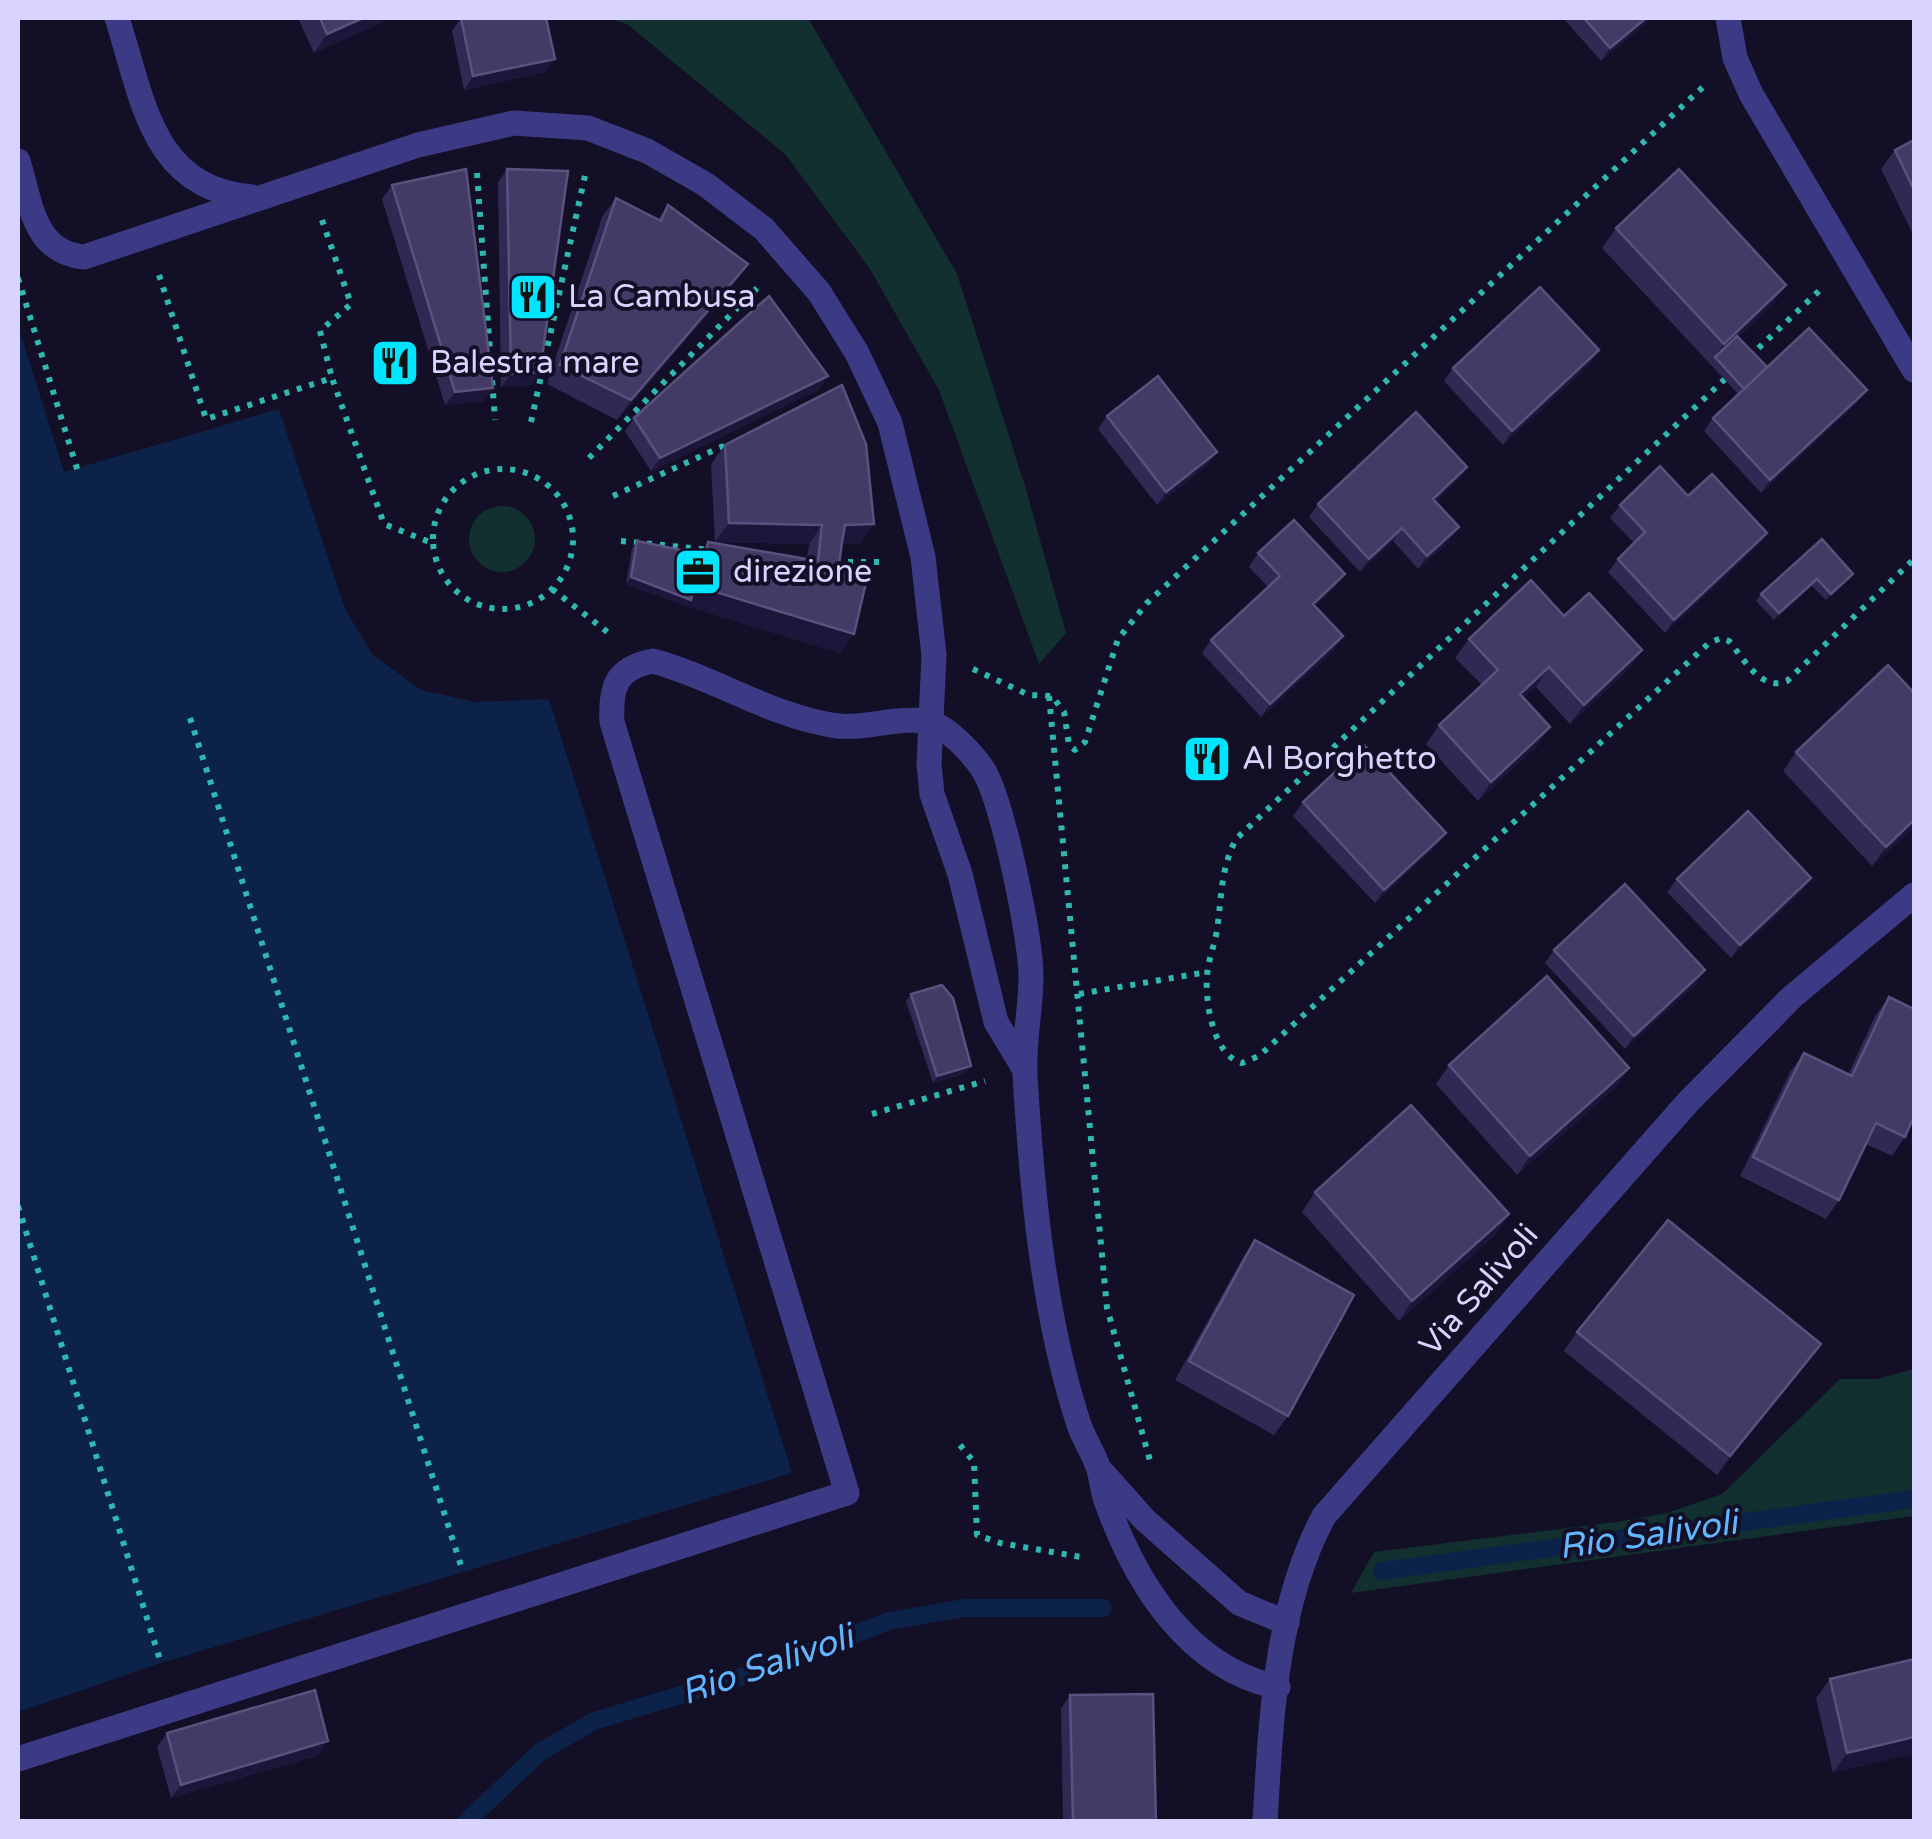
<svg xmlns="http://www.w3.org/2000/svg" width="1932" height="1839" font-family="'Varela Round',sans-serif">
<rect width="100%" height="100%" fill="#130f26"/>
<!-- green -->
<path fill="#12302f" d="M 607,18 L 808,18 L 957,274 L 1025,486 L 1066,633 L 1039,664 L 939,390 L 870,269 L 786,155 L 627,24 Z
M469 539a33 33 0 1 1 66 0a33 33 0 1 1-66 0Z
M 1914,1369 L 1914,1516 L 1351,1593 L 1374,1552 L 1616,1522 L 1667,1513 L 1722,1494 L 1840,1379 L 1877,1379 Z"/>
<!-- water -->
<path fill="#0c2248" d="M 18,325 L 64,472 L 279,409 L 345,609 L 372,654 L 421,690 L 475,702 L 549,699 L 792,1473 L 161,1663 L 18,1712 Z"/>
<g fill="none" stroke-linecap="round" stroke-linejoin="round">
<!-- stream -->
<path stroke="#0c2248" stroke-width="18" d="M 1382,1571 L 1914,1499
M 466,1822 L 540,1752 L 594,1721 L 753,1673 L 889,1621 L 964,1608 L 1103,1608"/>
<!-- path -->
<path stroke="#2fb8b0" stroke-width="6" stroke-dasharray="5 8" stroke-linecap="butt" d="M 477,173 L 495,420
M 322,220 L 351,304 L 320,331 L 332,378
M 159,275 L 206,419 L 332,378 L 384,524 L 432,543
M 18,278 L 79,475
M 1749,357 L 1820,290
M 1725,379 L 1236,839 C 1220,871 1222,896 1217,930 C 1215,943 1210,955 1208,968 C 1203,995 1212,1056 1242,1063 L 1259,1056 L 1709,643 L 1721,638 L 1729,641 C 1744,659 1761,692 1787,681 L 1914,559
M 531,422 L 586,171
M 589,458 L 759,286
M433 539a70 70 0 1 1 140 0a70 70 0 1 1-140 0Z
M 613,496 L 730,443
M 621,541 L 712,550
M 835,562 L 882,562
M 552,589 L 610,634
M 973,669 L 1029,695 L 1052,696 L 1064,712 L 1069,745 L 1075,750 L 1085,742 L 1118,639 L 1147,603 L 1704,86
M 1049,696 L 1107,1308 L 1151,1464
M 190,718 L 463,1572
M 1079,994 L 1207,972
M 872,1114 L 985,1081
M 18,1206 L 161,1663
M 960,1445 L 974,1462 L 977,1535 L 1000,1543 L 1087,1558"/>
<!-- service -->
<path stroke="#3d3a85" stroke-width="25" d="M 117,18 C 143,98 151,189 252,197
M 18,161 C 31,203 33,252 84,257 L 418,145 L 514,123 L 588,128 L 647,151 L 705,184 L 764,229 L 819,292 L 857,353 L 890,423 L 923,557 L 934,655 L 929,764 L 932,794 L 960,874 L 996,1022 L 1025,1070
M 1102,1472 L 1145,1520 L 1239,1603 L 1287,1623
M 18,1759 L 847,1493 L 612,722 C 610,687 616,668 653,661 C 716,678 774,718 838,726 C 875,730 916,707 948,732 C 961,742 976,758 984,771 C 1003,804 1031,938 1031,977 C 1031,1009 1023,1043 1025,1075 C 1032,1191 1043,1314 1079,1425 C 1084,1439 1093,1452 1098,1467 C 1102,1478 1102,1491 1107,1503 C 1136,1584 1189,1669 1278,1687"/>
<!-- minor -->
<path stroke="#3d3a85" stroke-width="25" d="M 1728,18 L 1735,58 L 1751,94 L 1914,370
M 1265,1822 C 1271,1721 1275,1607 1324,1516 L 1688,1102 L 1792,997 L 1914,895"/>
</g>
<!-- wall -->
<path fill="#312854" d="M 298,18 L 391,18 L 314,53 Z
M 461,18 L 546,72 L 464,90 L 452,31 Z
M 1563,18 L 1652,18 L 1601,61 Z
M 1914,140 L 1914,236 L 1881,169 L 1895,150 Z
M 507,169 L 531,385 L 501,387 L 498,182 Z
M 392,185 L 493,388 L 484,401 L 445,405 L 382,199 Z
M 616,198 L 658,219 L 668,205 L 748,264 L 735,283 L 617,420 L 547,384 L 602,217 Z
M 1616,228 L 1773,304 L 1738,337 L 1767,367 L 1867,390 L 1857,403 L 1761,493 L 1704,431 L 1713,418 L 1738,394 L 1602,248 Z
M 1599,350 L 1590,364 L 1503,445 L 1444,381 L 1453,368 Z
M 828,376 L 818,390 L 651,471 L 625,431 L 634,418 Z
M 1107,416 L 1208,465 L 1157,505 L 1098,429 Z
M 725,445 L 860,543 L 842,544 L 839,565 L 840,653 L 686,606 L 626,584 L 632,548 L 637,541 L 700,554 L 708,542 L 807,559 L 809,544 L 715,542 L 711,464 Z
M 1467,467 L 1458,480 L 1435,502 L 1450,541 L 1418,569 L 1393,541 L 1360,572 L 1309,517 L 1318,504 Z
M 1688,496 L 1758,546 L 1665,633 L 1608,572 L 1618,559 L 1634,543 L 1610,518 L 1620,505 Z
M 1822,539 L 1848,580 L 1826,600 L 1812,586 L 1774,620 L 1756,601 L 1761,594 Z
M 1258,553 L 1335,587 L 1315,606 L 1334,650 L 1261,717 L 1202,653 L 1211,640 L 1268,587 L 1249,567 Z
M 1564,616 L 1642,650 L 1629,669 L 1570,724 L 1536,687 L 1523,698 L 1537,746 L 1478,801 L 1426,744 L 1439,725 L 1482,685 L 1455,658 L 1469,639 Z
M 1796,752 L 1914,827 L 1872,866 L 1783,771 Z
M 1303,802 L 1436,846 L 1375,903 L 1293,816 Z
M 1811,878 L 1802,891 L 1731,958 L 1667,892 L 1677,879 Z
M 1554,950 L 1705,970 L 1696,984 L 1625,1049 L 1545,963 Z
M 911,994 L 971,1066 L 966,1073 L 933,1083 L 906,1001 Z
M 1889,997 L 1905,1137 L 1892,1156 L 1866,1144 L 1839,1200 L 1826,1219 L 1740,1176 L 1790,1072 L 1804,1053 L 1848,1075 L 1875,1016 Z
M 1449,1065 L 1629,1068 L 1616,1087 L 1517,1175 L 1436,1084 Z
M 1315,1192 L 1509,1214 L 1496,1234 L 1399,1321 L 1302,1212 Z
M 1255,1240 L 1288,1416 L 1274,1435 L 1175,1380 L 1242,1259 Z
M 1577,1332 L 1807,1363 L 1717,1475 L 1564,1351 Z
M 1914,1659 L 1833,1773 L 1816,1698 L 1830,1679 Z
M 1070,1695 L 1156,1822 L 1063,1822 L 1061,1709 Z
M 167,1733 L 319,1755 L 171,1798 L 157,1747 Z"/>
<!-- shaded-wall -->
<path fill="#1d163a" d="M 363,18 L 391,18 L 314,53 L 327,34 Z
M 1646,18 L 1652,18 L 1601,61 L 1610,48 Z
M 555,59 L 546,72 L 464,90 L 473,76 Z
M 748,264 L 735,283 L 617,420 L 631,400 Z
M 1786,285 L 1773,304 L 1716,358 L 1715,357 L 1724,344 Z
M 1599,350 L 1590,364 L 1503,445 L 1512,431 Z
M 540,372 L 531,385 L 501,387 L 511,374 Z
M 828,376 L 818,390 L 651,471 L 660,458 Z
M 493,388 L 484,401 L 445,405 L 455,392 Z
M 1867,390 L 1857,403 L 1761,493 L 1770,480 Z
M 1217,452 L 1208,465 L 1157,505 L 1166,492 Z
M 1467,467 L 1458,480 L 1423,513 L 1433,499 Z
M 729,523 L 822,525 L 809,544 L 715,542 Z
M 874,524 L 860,543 L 832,544 L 845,525 Z
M 1459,527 L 1450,541 L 1418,569 L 1427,556 Z
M 1402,528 L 1393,541 L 1360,572 L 1369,559 Z
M 1767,533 L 1758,546 L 1665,633 L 1674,620 Z
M 1345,574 L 1335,587 L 1304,617 L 1313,604 Z
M 1853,574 L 1848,580 L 1826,600 L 1831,594 Z
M 631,577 L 691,600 L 699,587 L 854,634 L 840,653 L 686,606 L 626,584 Z
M 1817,579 L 1812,586 L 1774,620 L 1779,613 Z
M 1343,636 L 1334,650 L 1261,717 L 1270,704 Z
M 1642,650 L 1629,669 L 1570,724 L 1584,705 Z
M 1549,667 L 1536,687 L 1506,714 L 1520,694 Z
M 1550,727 L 1537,746 L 1478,801 L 1491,782 Z
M 1914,820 L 1914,827 L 1872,866 L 1886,847 Z
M 1446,833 L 1436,846 L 1375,903 L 1384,890 Z
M 1811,878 L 1802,891 L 1731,958 L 1740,945 Z
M 1705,970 L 1696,984 L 1625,1049 L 1634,1036 Z
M 971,1066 L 966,1073 L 933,1083 L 937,1076 Z
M 1629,1068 L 1616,1087 L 1517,1175 L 1530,1156 Z
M 1509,1214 L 1496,1234 L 1399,1321 L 1412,1301 Z
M 1821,1344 L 1807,1363 L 1717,1475 L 1730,1456 Z
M 1914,1737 L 1914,1754 L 1833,1773 L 1847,1753 Z
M 328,1741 L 319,1755 L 171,1798 L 181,1785 Z"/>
<!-- building -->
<path fill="#433a66" stroke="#5a527e" stroke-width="2.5" d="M 320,18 L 363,18 L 327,34 Z
M 461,18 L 546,18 L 555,59 L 473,76 Z
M 1584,18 L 1646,18 L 1610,48 Z
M 1914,140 L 1914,190 L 1895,150 Z
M 466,169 L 493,388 L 455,392 L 392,185 Z
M 507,169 L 568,171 L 540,372 L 511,374 Z
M 1679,169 L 1786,285 L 1724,344 L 1616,228 Z
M 616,198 L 661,221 L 668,205 L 748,264 L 631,400 L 560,365 Z
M 1540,287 L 1599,350 L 1512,431 L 1453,368 Z
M 769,296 L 828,376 L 660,458 L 634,418 Z
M 1809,328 L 1867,390 L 1770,480 L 1713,418 Z
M 1737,336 L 1767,367 L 1744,389 L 1715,357 Z
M 1158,376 L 1217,452 L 1166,492 L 1107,416 Z
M 842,385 L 866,444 L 874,524 L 845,525 L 842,542 L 839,565 L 869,570 L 854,634 L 699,587 L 708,542 L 818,561 L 822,525 L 729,523 L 725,445 Z
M 1416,412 L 1467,467 L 1433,499 L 1459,527 L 1427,556 L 1402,528 L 1369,559 L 1318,504 Z
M 1660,466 L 1688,496 L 1712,474 L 1767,533 L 1674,620 L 1618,559 L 1645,532 L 1620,505 Z
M 1294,520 L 1345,574 L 1313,604 L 1343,636 L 1270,704 L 1211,640 L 1280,576 L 1258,553 Z
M 1822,539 L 1853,574 L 1831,594 L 1817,579 L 1779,613 L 1761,594 Z
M 637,541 L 700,554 L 691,600 L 631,577 Z
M 1531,580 L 1564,616 L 1589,593 L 1642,650 L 1584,705 L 1549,667 L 1520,694 L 1550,727 L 1491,782 L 1439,725 L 1498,670 L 1469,639 Z
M 1888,665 L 1914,693 L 1914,820 L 1886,847 L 1796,752 Z
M 1364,745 L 1446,833 L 1384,890 L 1303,802 Z
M 1748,811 L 1811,878 L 1740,945 L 1677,879 Z
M 1625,884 L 1705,970 L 1634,1036 L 1554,950 Z
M 1547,976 L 1629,1068 L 1530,1156 L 1449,1065 Z
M 942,985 L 953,998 L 971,1066 L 937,1076 L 911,994 Z
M 1889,997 L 1914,1009 L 1914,1116 L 1905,1137 L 1876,1123 L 1839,1200 L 1753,1157 L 1804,1053 L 1852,1076 Z
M 1411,1105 L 1509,1214 L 1412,1301 L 1315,1192 Z
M 1668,1220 L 1821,1344 L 1730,1456 L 1577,1332 Z
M 1255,1240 L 1354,1295 L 1288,1416 L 1189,1361 Z
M 1914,1659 L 1914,1737 L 1847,1753 L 1830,1679 Z
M 315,1690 L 328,1741 L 181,1785 L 167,1733 Z
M 1153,1694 L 1156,1822 L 1073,1822 L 1070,1695 Z"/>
<!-- icons -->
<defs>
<g id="restaurant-square" transform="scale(2.5)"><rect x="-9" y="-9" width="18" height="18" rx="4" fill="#00e5ff" stroke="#130f26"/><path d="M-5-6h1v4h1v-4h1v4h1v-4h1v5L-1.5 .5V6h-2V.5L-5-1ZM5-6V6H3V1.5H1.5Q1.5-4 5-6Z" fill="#111"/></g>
<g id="office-square" transform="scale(2.5)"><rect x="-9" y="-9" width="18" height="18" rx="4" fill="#00e5ff" stroke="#130f26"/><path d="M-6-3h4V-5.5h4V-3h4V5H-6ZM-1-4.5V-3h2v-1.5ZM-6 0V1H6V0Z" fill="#111"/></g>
</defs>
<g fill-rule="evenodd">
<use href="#restaurant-square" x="533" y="297"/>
<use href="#restaurant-square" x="395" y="363"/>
<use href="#office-square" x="698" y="572"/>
<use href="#restaurant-square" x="1207" y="759"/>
</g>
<g text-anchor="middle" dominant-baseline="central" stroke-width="8" stroke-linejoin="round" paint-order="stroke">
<!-- poi labels -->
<g font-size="32" fill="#d9d4ff" stroke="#130f26" text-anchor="start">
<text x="568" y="297">La Cambusa</text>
<text x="430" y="363">Balestra mare</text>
<text x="733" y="572">direzione</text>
<text x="1242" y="759">Al Borghetto</text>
</g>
<!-- street labels -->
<g font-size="32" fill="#d9d4ff" stroke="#130f26">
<text transform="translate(1479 1290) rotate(-49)">Via Salivoli</text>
</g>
<!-- water labels -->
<g font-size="35" font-style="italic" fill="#62b6ff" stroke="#130f26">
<text transform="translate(1648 1535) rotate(-8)">Rio Salivoli</text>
<text transform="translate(767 1665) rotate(-19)">Rio Salivoli</text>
</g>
</g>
<!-- border -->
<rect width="1932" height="1839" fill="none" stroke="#d9d4ff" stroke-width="40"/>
</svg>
